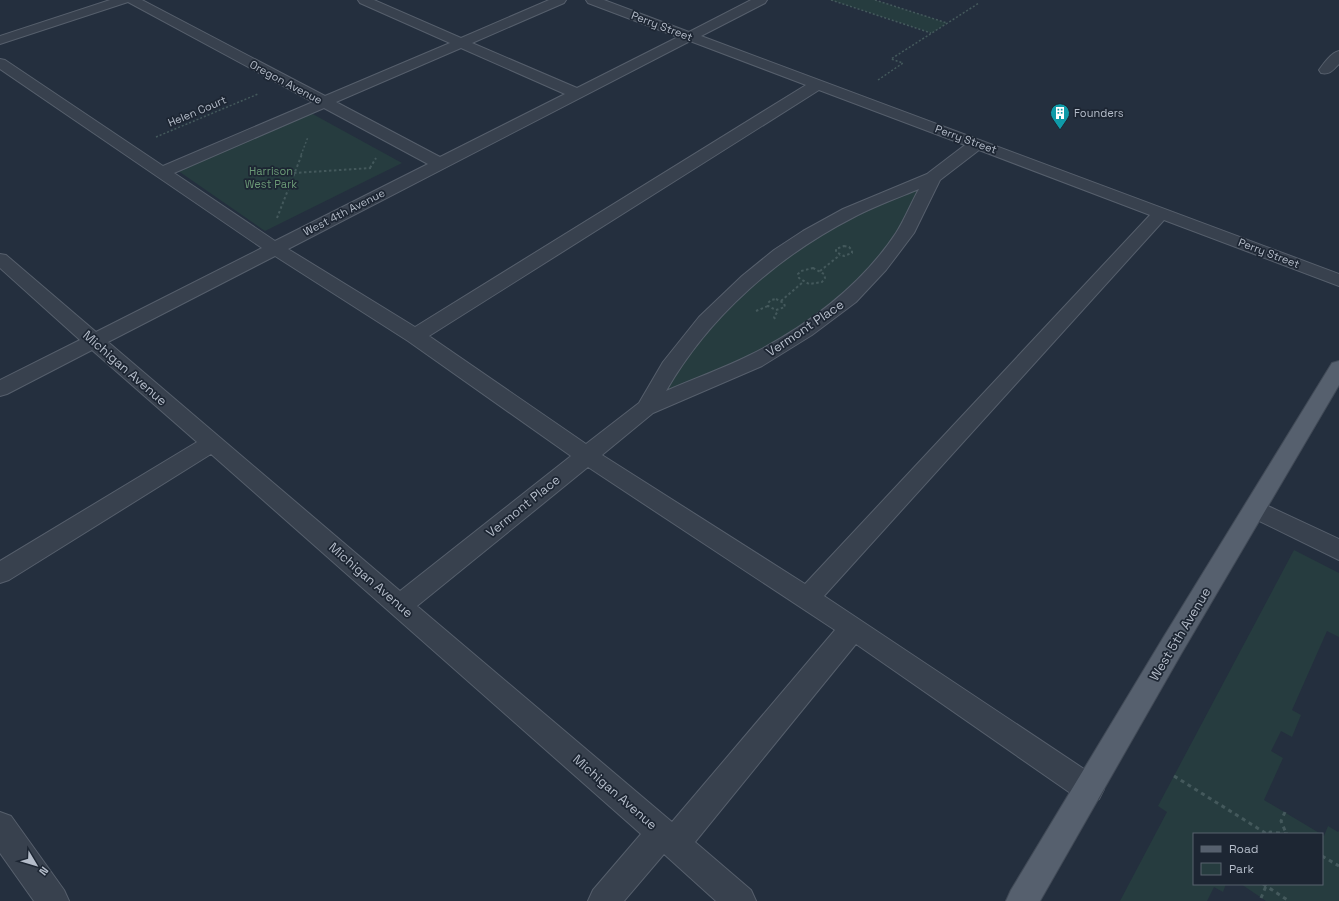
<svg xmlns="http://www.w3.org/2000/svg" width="1339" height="901" font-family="'Space Grotesk',sans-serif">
<rect width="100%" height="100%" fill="#242f3e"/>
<!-- green -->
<path fill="#263c3f" d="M 831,0 L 875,0 L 947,23 L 932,33 Z
M 309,112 L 402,163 L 265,231 L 177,170 Z
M 933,177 L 905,233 L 805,331 L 646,408 L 670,367 L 780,254 Z
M 1294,550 L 1339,573 L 1339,637 L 1327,631 L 1292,710 L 1301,715 L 1292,737 L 1281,731 L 1271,751 L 1283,758 L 1264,800 L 1321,834 L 1194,834 L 1194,884 L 1226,884 L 1223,892 L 1214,887 L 1207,901 L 1120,901 L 1167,812 L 1158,806 Z
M 1328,826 L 1338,832 L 1339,831 L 1339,901 L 1266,901 L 1241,884 L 1322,884 L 1322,835 L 1324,836 Z"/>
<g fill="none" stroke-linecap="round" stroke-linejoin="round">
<!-- minor casing -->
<g stroke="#565f6c" stroke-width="2">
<path id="minor" d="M 110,0 L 142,0 L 325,96 L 450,43 L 360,3 L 358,0 L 374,0 L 461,38 L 549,0 L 566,0 L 564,3 L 472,43 L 577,88 L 678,37 L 588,3 L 586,0 L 604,0 L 689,32 L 751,0 L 767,0 L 765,3 L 701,36 L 1339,274 L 1339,286 L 1164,220 L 824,596 L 1099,779 L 1104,789 L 1099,799 L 1089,803 L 1079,799 L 856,644 L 695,842 L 751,890 L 756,901 L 716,901 L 664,854 L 624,901 L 588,901 L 593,890 L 641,834 L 211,454 L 9,580 L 0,583 L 0,561 L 197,442 L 92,350 L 7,394 L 0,396 L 0,380 L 80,340 L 0,268 L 0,254 L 6,255 L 96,332 L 262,248 L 0,69 L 0,59 L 5,60 L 163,166 L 313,102 L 128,2 L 0,44 L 0,36 ZM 690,41 L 806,85 L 415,327 L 288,249 ZM 461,48 L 565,94 L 440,157 L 336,102 ZM 819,90 L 965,145 L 927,174 L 843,209 L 803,231 L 774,250 L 742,276 L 699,317 L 663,362 L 639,403 L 586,444 L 429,336 ZM 324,108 L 428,164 L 275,241 L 174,173 ZM 979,150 L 1150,215 L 805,584 L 602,455 L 653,413 L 762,366 L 812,335 L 856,302 L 886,270 L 914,233 L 940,180 ZM 919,189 C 911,203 905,219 896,233 C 861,286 805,328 748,356 C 722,369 693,379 666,391 C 709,316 778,256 854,217 C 875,206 897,198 919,189 ZM 275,256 L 408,341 L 571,456 L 400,591 L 108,342 ZM 588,467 L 835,630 L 672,822 L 417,606 Z
M 1339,51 L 1339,64 C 1333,70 1330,75 1321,73 L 1319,70 C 1324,63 1331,53 1339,51 Z
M 1255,500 L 1339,539 L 1339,560 L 1247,515 L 1243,509 L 1247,503 Z
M 0,812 L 11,816 L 64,890 L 69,901 L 34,901 L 0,853 Z"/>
</g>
<!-- major casing -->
<g stroke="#414a57" stroke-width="2">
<path id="major" d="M 1339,361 L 1339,385 L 1181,654 L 1040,901 L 1006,901 L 1011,890 L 1163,638 L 1332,363 Z"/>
</g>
<!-- path-far2 -->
<path stroke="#44595c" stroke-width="1.5" stroke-dasharray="2 2" stroke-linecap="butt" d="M 831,0 L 931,33
M 875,0 L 947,23
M 878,80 L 903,63 L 891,59 L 979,3
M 156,137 L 258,94
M 301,155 L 308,137"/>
<!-- path-far1 -->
<path stroke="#44595c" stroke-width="2" stroke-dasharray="2.5 2.5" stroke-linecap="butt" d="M 370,168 L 376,158
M 294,173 L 371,168
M 277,218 L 302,154
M 844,246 L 849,247 L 852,250 L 852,253 L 844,256 L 836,252 L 836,249 Z
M 813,268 L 824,274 L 825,278 L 822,282 L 809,284 L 799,278 L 798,274 L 801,271 Z
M 820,271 L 840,255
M 776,299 L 784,303 L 785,307 L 776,310 L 768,306 L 768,303 L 771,300 Z
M 781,301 L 803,282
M 756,311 L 768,306
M 775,319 L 774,317 L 778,311"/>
<!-- path -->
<path stroke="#44595c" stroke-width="3" stroke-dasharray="4 4" stroke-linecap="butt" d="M 1174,776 L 1267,834
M 1285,812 L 1281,821 L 1286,833
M 1270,834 L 1270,832 L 1288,834
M 1322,856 L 1339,866
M 1263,884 L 1289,901
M 1261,898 L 1266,886"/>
<!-- minor -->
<use href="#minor" fill="#38414e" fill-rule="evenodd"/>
<!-- major -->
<use href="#major" fill="#56606e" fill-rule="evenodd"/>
</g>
<!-- icons -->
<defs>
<g id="building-pin" transform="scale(1)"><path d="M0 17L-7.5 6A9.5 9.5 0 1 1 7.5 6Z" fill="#0f9aa8" stroke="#1d2633"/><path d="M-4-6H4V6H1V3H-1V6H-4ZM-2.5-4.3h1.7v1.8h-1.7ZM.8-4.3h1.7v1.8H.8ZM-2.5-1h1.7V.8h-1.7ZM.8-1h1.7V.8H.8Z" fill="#fff"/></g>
</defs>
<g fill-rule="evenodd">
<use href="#building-pin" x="1060" y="113"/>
</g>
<g text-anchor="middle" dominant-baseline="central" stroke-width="3.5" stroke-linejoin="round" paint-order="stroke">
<!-- far-street labels -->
<g font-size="11" fill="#b4bcc9" stroke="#1d2633">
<text transform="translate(662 26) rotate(21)">Perry Street</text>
<text transform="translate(286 82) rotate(28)">Oregon Avenue</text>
<text transform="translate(197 111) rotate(-23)">Helen Court</text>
<text transform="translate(966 139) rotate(20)">Perry Street</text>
<text transform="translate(344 212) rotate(-27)">West 4th Avenue</text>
<text transform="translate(1269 253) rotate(21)">Perry Street</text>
</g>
<!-- far-poi labels -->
<g font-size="11" fill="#b4bcc9" stroke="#1d2633" text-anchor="start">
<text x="1074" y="113">Founders</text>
</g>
<!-- far-park labels -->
<g font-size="11" fill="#6b9a76" stroke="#1d2633">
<text x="271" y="171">Harrison<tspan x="271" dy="13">West Park</tspan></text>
</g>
<!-- street labels -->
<g font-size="13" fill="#b4bcc9" stroke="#1d2633">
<text transform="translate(805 328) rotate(-34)">Vermont Place</text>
<text transform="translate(125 368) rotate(41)">Michigan Avenue</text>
<text transform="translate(523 506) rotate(-39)">Vermont Place</text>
<text transform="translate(371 580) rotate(41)">Michigan Avenue</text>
<text transform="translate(1180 634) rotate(-59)">West 5th Avenue</text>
<text transform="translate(615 792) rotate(41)">Michigan Avenue</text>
</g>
</g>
<!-- legend -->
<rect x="1193" y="833" width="130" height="52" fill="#1d2633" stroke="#59626f"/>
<rect x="1201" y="846" width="20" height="6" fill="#56606e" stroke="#59626f"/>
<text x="1229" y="853" font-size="12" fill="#b4bcc9">Road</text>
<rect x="1201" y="863" width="20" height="12" fill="#263c3f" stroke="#59626f"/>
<text x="1229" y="873" font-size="12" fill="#b4bcc9">Park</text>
<!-- north arrow -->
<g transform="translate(36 865) rotate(128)" stroke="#1d2633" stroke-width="3" paint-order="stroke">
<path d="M0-3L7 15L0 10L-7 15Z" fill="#b4bcc9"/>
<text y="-6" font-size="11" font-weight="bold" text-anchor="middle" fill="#b4bcc9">N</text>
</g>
</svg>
